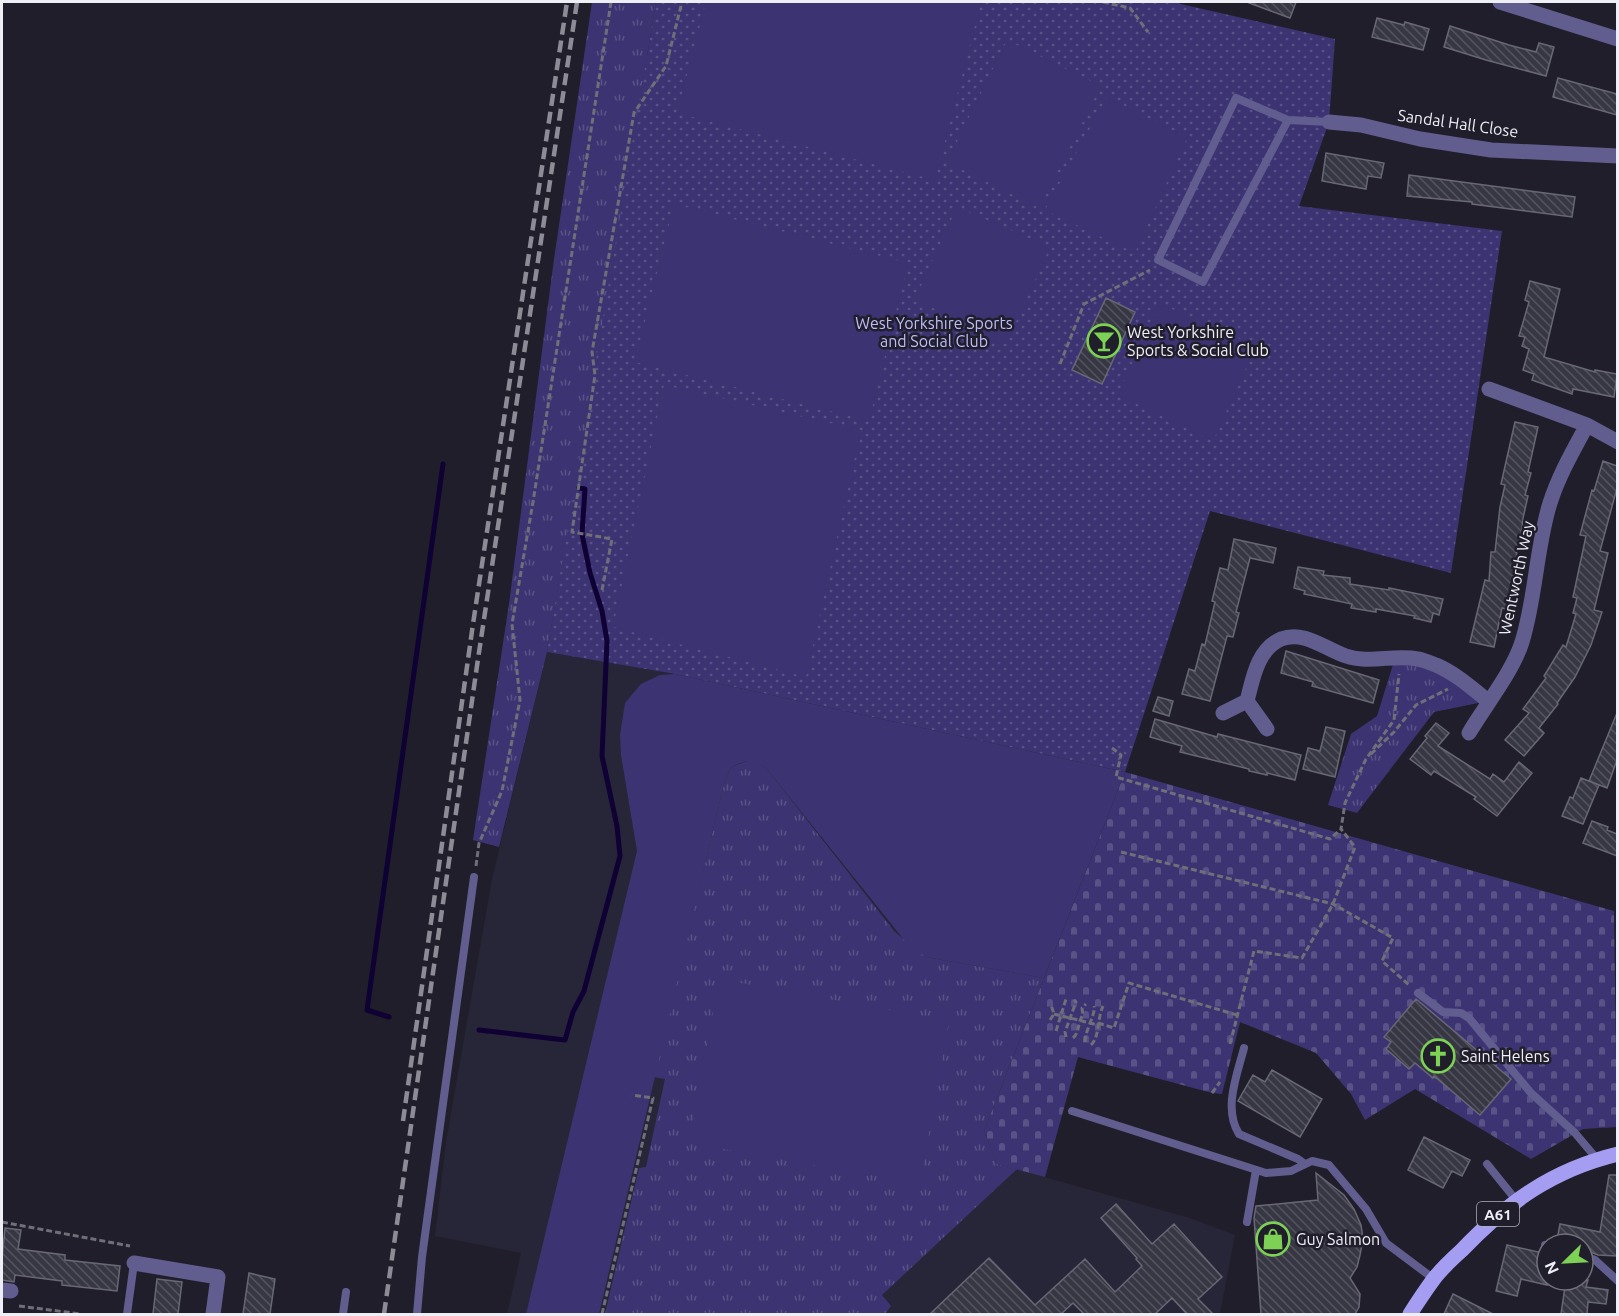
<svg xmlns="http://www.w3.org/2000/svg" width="1619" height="1316" font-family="Ubuntu,sans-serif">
<defs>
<pattern id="grass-tufts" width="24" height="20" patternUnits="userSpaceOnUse" patternTransform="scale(1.5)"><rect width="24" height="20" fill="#3c3472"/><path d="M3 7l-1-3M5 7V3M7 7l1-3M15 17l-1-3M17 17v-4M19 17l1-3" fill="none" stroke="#585287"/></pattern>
<pattern id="cemetery-stones" width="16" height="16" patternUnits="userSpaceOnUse" patternTransform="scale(1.5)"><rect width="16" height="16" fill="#3c3472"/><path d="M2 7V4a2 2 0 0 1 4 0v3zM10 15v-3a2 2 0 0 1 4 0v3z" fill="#585287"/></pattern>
<pattern id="park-dots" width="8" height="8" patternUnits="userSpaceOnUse" patternTransform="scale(1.5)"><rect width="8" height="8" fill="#3c3472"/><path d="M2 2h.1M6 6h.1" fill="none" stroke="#585287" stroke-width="1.8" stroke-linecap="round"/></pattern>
<pattern id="building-back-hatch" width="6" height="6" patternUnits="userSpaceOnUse" patternTransform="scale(1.5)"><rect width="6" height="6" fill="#373744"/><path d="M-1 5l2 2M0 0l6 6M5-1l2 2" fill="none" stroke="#545460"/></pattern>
</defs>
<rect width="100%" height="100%" fill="#1f1e2a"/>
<!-- built -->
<path fill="#272638" d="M 547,652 L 675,674 L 1125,772 L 984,1131 L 998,1164 L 1190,1218 L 1235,1235 L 1220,1314 L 507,1314 L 521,1253 L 435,1236 L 446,1142 L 492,879 Z"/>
<!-- grass -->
<path fill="url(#grass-tufts)" d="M 592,2 L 656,2 L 595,375 L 547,652 L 499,847 L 473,840 L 509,604 L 554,259 Z
M 1395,658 L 1418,659 L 1488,701 L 1434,712 L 1357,813 L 1328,805 L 1351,734 L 1377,716 Z
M 750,760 L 756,761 L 766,768 L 895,932 L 926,957 L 1044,978 L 984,1131 L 997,1164 L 1017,1169 L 882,1295 L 891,1306 L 885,1314 L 605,1314 L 639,1168 L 646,1167 L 665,1079 L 654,1077 L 724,784 L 731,767 Z"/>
<!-- cemetery -->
<path fill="url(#cemetery-stones)" d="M 1125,772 L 1614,911 L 1617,1127 L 1583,1129 L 1531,1159 L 1415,1089 L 1365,1120 L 1351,1094 L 1316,1053 L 1240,1022 L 1222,1094 L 1212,1093 L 1078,1057 L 1045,1177 L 997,1164 L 984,1131 Z"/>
<!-- park -->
<path fill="url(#park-dots)" d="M 656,2 L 1172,2 L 1335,39 L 1329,122 L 1299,206 L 1502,231 L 1451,573 L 1210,511 L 1125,772 L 675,674 L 547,652 Z"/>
<!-- pitch -->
<path fill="#3c3472" d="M 706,2 L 981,2 L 935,180 L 677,113 Z
M 1007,40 L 1101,86 L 1039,208 L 947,162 Z
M 1107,97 L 1187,138 L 1135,253 L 1045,210 Z
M 674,204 L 908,263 L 869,421 L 635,362 Z
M 957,207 L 1050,247 L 1006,344 L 915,299 Z
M 1159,303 L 1256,346 L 1213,441 L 1118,395 Z
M 664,385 L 861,430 L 806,677 L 613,627 Z
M 675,674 L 1125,772 L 1044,978 L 926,957 L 909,946 L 766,768 C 752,758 747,760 731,767 L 724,784 L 599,1314 L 526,1314 L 637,851 L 621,755 L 620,735 L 625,703 L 641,684 L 660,675 Z
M 719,979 L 949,1021 L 920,1184 L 690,1143 Z"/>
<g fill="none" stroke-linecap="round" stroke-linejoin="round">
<!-- stream -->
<path stroke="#0f0133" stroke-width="5" d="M 389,1017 L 367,1010 L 443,464
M 479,1030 L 565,1040 L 573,1012 L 584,991 L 620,856 L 617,826 L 602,756 L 607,641 L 602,611 L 590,573 L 582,534 L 585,489 L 579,488"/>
</g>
<!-- building -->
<path fill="url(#building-back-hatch)" stroke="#686776" stroke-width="1.5" d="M 1250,2 L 1296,2 L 1290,18 L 1249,3 Z
M 1377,18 L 1404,25 L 1405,22 L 1429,29 L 1423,50 L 1372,37 Z
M 1450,26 L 1509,45 L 1536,52 L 1539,43 L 1554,47 L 1546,76 L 1486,60 L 1444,47 Z
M 1558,78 L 1617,94 L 1617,115 L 1553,97 Z
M 1326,153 L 1384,163 L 1381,178 L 1368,176 L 1366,189 L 1322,181 Z
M 1409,175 L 1575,197 L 1572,217 L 1472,204 L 1472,202 L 1407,196 Z
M 1530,281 L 1560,289 L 1544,357 L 1595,372 L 1595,370 L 1617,374 L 1614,397 L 1573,389 L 1572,394 L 1532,380 L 1534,374 L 1523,370 L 1529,349 L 1522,346 L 1525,337 L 1519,336 L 1529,302 L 1525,300 Z
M 1106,298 L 1135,312 L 1102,384 L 1072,370 Z
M 1515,422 L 1538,427 L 1528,472 L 1531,473 L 1525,495 L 1528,496 L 1523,518 L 1520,547 L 1517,547 L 1515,577 L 1513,576 L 1507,609 L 1502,608 L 1494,647 L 1470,642 L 1485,580 L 1489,581 L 1491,552 L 1495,552 L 1500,507 L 1505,485 L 1501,484 Z
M 1603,461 L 1617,466 L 1617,488 L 1600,551 L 1608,553 L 1594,610 L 1602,612 L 1591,645 L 1575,677 L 1557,703 L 1558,704 L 1539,728 L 1544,733 L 1524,756 L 1505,740 L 1529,713 L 1523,709 L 1546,678 L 1544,676 L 1563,645 L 1566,647 L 1576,614 L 1573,613 L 1577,598 L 1573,597 L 1586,536 L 1580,535 L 1592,490 L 1594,491 Z
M 1234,539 L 1276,548 L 1273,563 L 1250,558 L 1236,612 L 1239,613 L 1233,637 L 1227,636 L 1210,701 L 1182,694 L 1189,669 L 1195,671 L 1202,644 L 1205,645 L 1215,602 L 1212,601 L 1220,568 L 1228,570 Z
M 1298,567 L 1324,571 L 1323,575 L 1350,578 L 1350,584 L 1389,590 L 1389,588 L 1443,599 L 1439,615 L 1433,613 L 1431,622 L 1414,618 L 1415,616 L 1376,609 L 1376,612 L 1351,608 L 1352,604 L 1304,594 L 1305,591 L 1294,588 Z
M 1286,651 L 1379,680 L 1373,703 L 1312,686 L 1313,682 L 1281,673 Z
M 1158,697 L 1173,701 L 1169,716 L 1153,711 Z
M 1617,713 L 1617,760 L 1607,788 L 1589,781 Z
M 1155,719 L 1217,737 L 1218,734 L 1301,755 L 1295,780 L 1267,773 L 1267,775 L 1249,771 L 1249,769 L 1180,752 L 1182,746 L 1150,737 Z
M 1436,723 L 1449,733 L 1438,746 L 1490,779 L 1493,774 L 1504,782 L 1519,762 L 1532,773 L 1497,816 L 1474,799 L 1476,797 L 1434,771 L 1431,775 L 1410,759 L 1427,738 L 1425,736 Z
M 1326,727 L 1345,731 L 1335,777 L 1303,769 L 1308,748 L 1320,751 Z
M 1581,778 L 1599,785 L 1583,824 L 1562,816 L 1570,797 L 1573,798 Z
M 1592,821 L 1608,827 L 1607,830 L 1617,834 L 1617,856 L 1583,843 Z
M 1416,999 L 1511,1079 L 1480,1115 L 1434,1076 L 1433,1078 L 1415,1063 L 1409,1069 L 1386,1049 L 1391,1042 L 1384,1037 Z
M 1272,1070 L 1322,1099 L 1300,1137 L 1238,1101 L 1253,1075 L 1265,1082 Z
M 1424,1137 L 1470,1160 L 1462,1176 L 1452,1171 L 1443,1188 L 1408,1170 Z
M 1316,1173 L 1344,1195 L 1354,1209 L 1361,1225 L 1363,1239 L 1360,1255 L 1357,1267 L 1350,1278 L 1360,1294 L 1359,1307 L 1355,1314 L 1261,1314 L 1254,1218 L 1256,1206 L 1318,1200 Z
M 1609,1175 L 1617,1175 L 1617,1256 L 1598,1255 L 1583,1249 L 1583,1244 L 1557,1240 L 1560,1224 L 1600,1232 Z
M 1116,1204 L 1152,1244 L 1174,1224 L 1222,1277 L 1198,1299 L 1213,1314 L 1187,1314 L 1172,1298 L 1155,1314 L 1084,1314 L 1073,1303 L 1061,1314 L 930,1314 L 989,1258 L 1035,1305 L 1085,1259 L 1115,1292 L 1142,1266 L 1136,1259 L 1137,1258 L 1101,1218 Z
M 5,1228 L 21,1230 L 18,1249 L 65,1255 L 65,1260 L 120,1266 L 117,1291 L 62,1285 L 62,1281 L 15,1275 L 14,1282 L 2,1280 L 2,1259 Z
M 1507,1245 L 1547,1254 L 1547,1285 L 1521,1279 L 1517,1296 L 1496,1291 Z
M 249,1273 L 275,1279 L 270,1314 L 243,1314 Z
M 157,1279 L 182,1282 L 178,1314 L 153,1314 Z
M 1566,1280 L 1588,1280 L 1586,1287 L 1608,1290 L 1606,1304 L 1588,1302 L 1587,1314 L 1561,1314 Z
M 1453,1294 L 1493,1314 L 1444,1314 Z"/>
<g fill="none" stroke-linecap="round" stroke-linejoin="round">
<!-- path -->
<path stroke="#6f6e79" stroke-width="3" stroke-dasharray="6 3" stroke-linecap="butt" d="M 1103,2 L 1130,8 L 1148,32
M 1060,364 L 1084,304 L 1150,270
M 602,590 L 612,539 L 572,532 L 595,375 L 592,352 L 634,113 L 666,66 L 682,2
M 1112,748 L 1121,755 L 1116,777 L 1330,839 L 1341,829
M 1371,754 L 1394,732 L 1416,705 L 1448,689
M 1121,852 L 1333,904 L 1393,938 L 1382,961 L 1410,986
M 476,866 L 479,843 L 502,791 L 520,700 L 512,624 L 533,502 L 611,2
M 1054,1014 L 1098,1025
M 1050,1020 L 1054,1014 L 1051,1005
M 1098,1023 L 1114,1028 L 1129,983 L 1237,1015
M 1056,1031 L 1066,999
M 1066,1037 L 1065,1032 L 1076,1002 L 1074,1000
M 1073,1038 C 1080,1032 1077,1023 1083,1015 L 1082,1008 L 1086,1004
M 1085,1042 C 1085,1030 1096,1014 1094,1006
M 1230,1044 L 1254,951 L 1302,958 L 1333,904 L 1355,847 L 1341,829 L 1345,803 L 1366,759 L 1394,720 L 1399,674
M 1091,1045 C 1100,1036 1097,1019 1103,1006
M 1212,1093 L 1220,1082
M 2,1222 L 130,1246
M 19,1306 L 81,1314
M 602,1314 L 653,1098 L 632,1095"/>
<!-- service -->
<path stroke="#615d8f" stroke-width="8" d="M 1288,120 L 1236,98 L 1158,260 L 1203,282 L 1288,120 L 1329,122
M 1418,993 L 1443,1012 L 1461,1013 L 1469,1018 L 1531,1093 L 1575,1133 L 1597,1159
M 1244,1048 C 1237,1075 1223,1109 1239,1134 L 1298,1159 L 1305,1164
M 1072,1111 L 1266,1173 L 1291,1171 L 1312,1161 L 1329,1165 L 1366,1209 L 1386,1243 L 1434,1279
M 1487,1164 L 1516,1200
M 1247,1222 L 1256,1170
M 1545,1245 L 1547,1245
M 1583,1255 L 1595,1260 L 1618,1281
M 127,1314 L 134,1263
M 343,1314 L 346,1292
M 417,1314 L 422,1257 L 474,877"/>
<!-- minor -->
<path stroke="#615d8f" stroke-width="15" d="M 1500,2 L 1618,39
M 1329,122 L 1361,125 L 1420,139 L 1491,150 L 1618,156
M 1489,389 L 1587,425 L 1618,442
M 1247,701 C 1253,678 1257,650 1281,639 C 1304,630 1325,649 1346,656 C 1369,664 1395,654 1418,659 C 1424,660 1430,663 1436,665 C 1455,673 1472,688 1488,701
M 1223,713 L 1247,701 L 1267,729
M 1469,733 C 1485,706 1513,671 1522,642 C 1536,597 1536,548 1550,503 C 1559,475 1573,451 1587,425
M 134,1263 L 218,1277 L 213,1314
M 2,1290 L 11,1291"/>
<!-- primary -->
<path stroke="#a49df1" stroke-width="15" d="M 1410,1314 C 1417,1303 1425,1291 1433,1280 C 1441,1269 1452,1259 1462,1250 C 1508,1202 1552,1170 1618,1154"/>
<!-- rail -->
<path stroke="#8d8c96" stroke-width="4.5" stroke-dasharray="12 6" stroke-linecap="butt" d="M 403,1121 L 473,624 L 567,2
M 384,1314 L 478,659 L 577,2"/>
</g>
<!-- icons -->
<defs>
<g id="bar-ring" transform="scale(1.725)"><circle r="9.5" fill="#1f1e2a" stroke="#7dd154" stroke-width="1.5"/><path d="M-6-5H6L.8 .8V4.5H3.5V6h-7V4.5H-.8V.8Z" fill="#7dd154"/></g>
<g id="church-ring" transform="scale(1.725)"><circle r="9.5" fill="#1f1e2a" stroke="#7dd154" stroke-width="1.5"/><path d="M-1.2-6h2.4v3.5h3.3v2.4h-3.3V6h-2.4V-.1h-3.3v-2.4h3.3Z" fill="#7dd154"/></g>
<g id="shop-ring" transform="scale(1.725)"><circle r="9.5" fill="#1f1e2a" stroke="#7dd154" stroke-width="1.5"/><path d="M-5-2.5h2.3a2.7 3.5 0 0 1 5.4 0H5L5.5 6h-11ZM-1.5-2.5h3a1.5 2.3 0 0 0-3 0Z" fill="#7dd154"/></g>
</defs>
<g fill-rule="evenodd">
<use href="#bar-ring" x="1104" y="341"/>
<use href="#church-ring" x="1438" y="1056"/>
<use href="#shop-ring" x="1273" y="1239"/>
</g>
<g text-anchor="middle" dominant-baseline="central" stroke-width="5" stroke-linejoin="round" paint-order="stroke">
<!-- shield labels -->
<rect fill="#1f1e2a" stroke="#b0b0b9" stroke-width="1.5" x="1477" y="1202" width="42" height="24" rx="4.5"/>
<g font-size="15" font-weight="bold" fill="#eeeef6">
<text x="1498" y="1214">A61</text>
</g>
<!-- street labels -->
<g font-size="16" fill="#eeeef6" stroke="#1f1e2a">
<text transform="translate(1458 123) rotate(8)">Sandal Hall Close</text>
<text transform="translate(1516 578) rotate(-78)">Wentworth Way</text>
</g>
<!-- park labels -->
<g font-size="16" fill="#bfbcfa" stroke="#1f1e2a">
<text x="934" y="323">West Yorkshire Sports<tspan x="934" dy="18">and Social Club</tspan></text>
</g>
<!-- poi labels -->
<g font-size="16" fill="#eeeef6" stroke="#1f1e2a" text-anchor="start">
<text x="1127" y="332">West Yorkshire<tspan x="1127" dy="18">Sports &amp; Social Club</tspan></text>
<text x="1461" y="1056">Saint Helens</text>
<text x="1296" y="1239">Guy Salmon</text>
</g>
</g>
<!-- border -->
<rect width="1619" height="1316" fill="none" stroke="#eeeef6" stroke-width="6"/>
<!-- north arrow -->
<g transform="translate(1565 1262) rotate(246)"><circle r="28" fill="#1f1e2a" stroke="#72717c" stroke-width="1.5"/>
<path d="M0-4.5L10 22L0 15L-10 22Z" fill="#7dd154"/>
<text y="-9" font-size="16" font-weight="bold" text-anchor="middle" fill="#eeeef6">N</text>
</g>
</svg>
